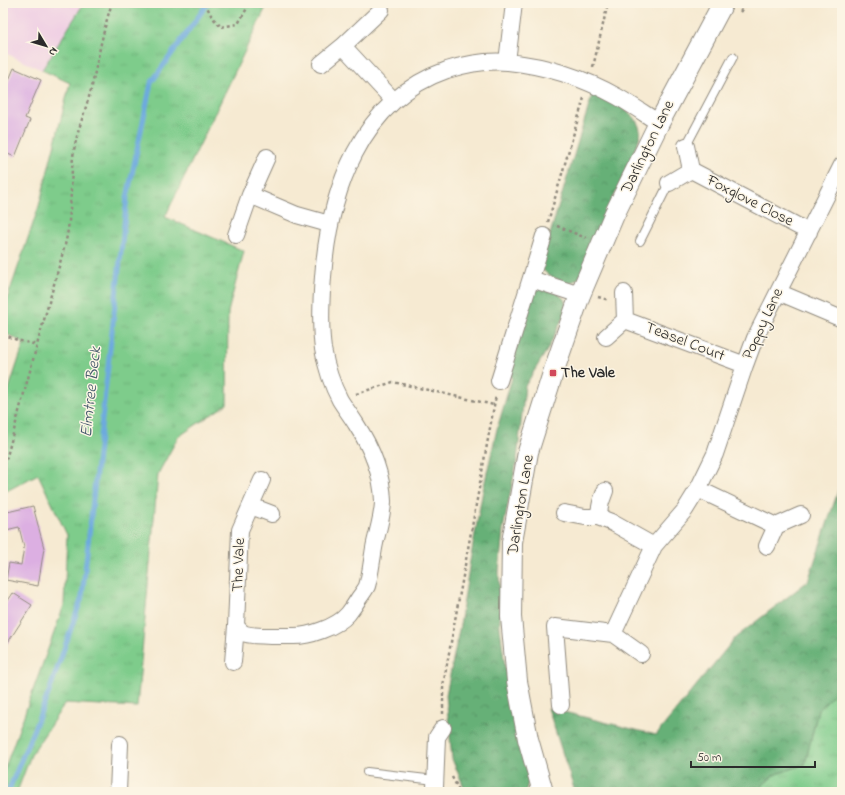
<svg xmlns="http://www.w3.org/2000/svg" width="845" height="795" font-family="'Indie Flower',sans-serif">
<defs>
<pattern id="grass-tufts" width="24" height="20" patternUnits="userSpaceOnUse"><rect width="24" height="20" fill="#7ecc8b"/><path d="M3 7l-1-3M5 7V3M7 7l1-3M15 17l-1-3M17 17v-4M19 17l1-3" fill="none" stroke="#6daf78"/></pattern>
<pattern id="forest-crowns" width="20" height="18" patternUnits="userSpaceOnUse"><rect width="20" height="18" fill="#66b077"/><path d="M2 6a3 3 0 1 1 6 0M12 15a3 3 0 1 1 6 0" fill="none" stroke="#548f62"/></pattern>
</defs>
<rect width="100%" height="100%" fill="#fcf5e5"/>
<filter id="ink" filterUnits="userSpaceOnUse"><feTurbulence type="fractalNoise" baseFrequency=".025" numOctaves="2"/><feDisplacementMap in="SourceGraphic" scale="8" xChannelSelector="R" yChannelSelector="G"/><feConvolveMatrix kernelMatrix="1 2 1 2 8 2 1 2 1" color-interpolation-filters="sRGB"/></filter>
<filter id="wash" filterUnits="userSpaceOnUse"><feTurbulence type="fractalNoise" baseFrequency=".012" numOctaves="4" result="noise"/><feDisplacementMap in="SourceGraphic" scale="16" xChannelSelector="R" yChannelSelector="G"/><feGaussianBlur stdDeviation="0.9" result="paint"/><feColorMatrix in="noise" values="0 0 0 0 0 0 0 0 0 0 0 0 0 0 0 0 0 1.4 0 .05"/><feComposite in="paint" operator="in"/></filter>
<g filter="url(#wash)">
<rect width="100%" height="100%" fill="#f6ead2"/>
<!-- built -->
<path fill="#f0d0e4" d="M 3,3 L 84,3 L 42,70 L 3,52 Z"/>
<!-- grass -->
<path fill="url(#grass-tufts)" stroke="#547c5b" d="M 84,3 L 268,3 L 165,217 L 244,251 L 228,312 L 227,404 L 178,437 L 158,474 L 137,707 L 65,703 L 31,755 L 17,792 L 3,792 L 3,773 L 64,605 L 67,535 L 38,474 L 3,493 L 3,407 L 24,343 L 3,332 L 3,311 L 39,206 L 70,83 L 42,70 Z
M 842,686 L 842,792 L 755,792 L 774,775 L 805,764 L 818,710 Z"/>
<!-- forest -->
<path fill="url(#forest-crowns)" stroke="#486e51" d="M 593,92 C 609,101 636,110 640,130 C 641,134 639,139 638,142 L 579,278 L 569,284 L 548,275 L 540,267 Z
M 540,287 L 559,294 L 564,299 L 566,305 L 564,315 L 549,347 L 525,386 L 517,460 L 503,529 L 499,572 L 500,628 L 508,689 L 529,779 L 526,790 L 524,792 L 466,792 L 452,759 L 446,695 L 460,625 L 470,561 L 483,490 L 497,429 L 512,378 L 510,375 L 510,369 L 533,291 Z
M 842,479 L 842,686 L 818,710 L 805,764 L 774,775 L 755,792 L 575,792 L 548,708 L 656,735 L 735,638 L 808,581 Z"/>
<g fill="none" stroke-linecap="round" stroke-linejoin="round">
<!-- stream -->
<path stroke="#6daade" stroke-width="5" d="M 8,792 L 49,692 L 82,597 L 127,198 L 151,83 L 208,3"/>
</g>
<g id="blocks">
<!-- building -->
<path fill="#dcafe2" d="M 14,68 L 41,80 L 25,118 L 30,120 L 15,157 L 3,152 L 3,94 Z
M 33,506 L 44,548 L 38,586 L 6,580 L 9,563 L 21,565 L 24,547 L 19,527 L 6,530 L 3,513 Z
M 13,593 L 32,605 L 3,650 L 3,608 Z"/>
</g>
</g>
<g filter="url(#ink)">
<use href="#blocks" fill-opacity="0" stroke="#908a7e" stroke-width="1"/>
<g fill="none" stroke-linecap="round" stroke-linejoin="round">
<!-- service casing -->
<g stroke="#908a7e" stroke-width="10">
<path id="service" d="M 686,146 L 733,57
M 640,241 L 669,183
M 367,772 L 435,780"/>
</g>
<!-- minor casing -->
<g stroke="#908a7e" stroke-width="18">
<path id="minor" d="M 381,10 L 343,46 L 394,101
M 507,62 L 514,3
M 321,64 L 343,46
M 686,146 L 691,170 L 809,232
M 267,157 L 250,195 L 297,215 L 329,224
M 669,183 L 691,170
M 236,235 L 250,195
M 531,279 L 580,295
M 778,292 L 842,319
M 625,320 L 745,365
M 606,337 L 625,320 L 624,293
M 499,381 L 544,236
M 262,480 L 240,530 L 236,626 C 238,628 240,631 243,633 C 250,637 281,636 291,636 C 308,637 337,627 348,614 C 352,609 356,603 359,598 C 362,594 365,590 367,586 C 371,573 372,557 375,543 C 378,530 383,514 383,501 C 382,472 371,447 356,424 C 351,416 345,408 340,400 C 332,385 326,366 323,349 C 320,326 321,301 323,277 C 329,193 360,100 447,70 C 466,64 488,60 508,62 C 547,66 584,78 618,97 C 632,105 645,114 659,123
M 698,489 L 776,526
M 251,506 L 272,514
M 564,513 L 585,517 L 598,517 L 611,522 L 654,546
M 598,517 L 601,502 L 605,491
M 767,546 L 776,526 L 801,515
M 613,634 L 654,546 L 685,510 L 698,489 L 715,454 L 745,365 L 755,338 L 842,165
M 233,662 L 236,626
M 561,705 L 555,627 L 613,634 L 641,654
M 118,792 L 120,744
M 436,792 L 435,788 L 437,737 L 443,728"/>
</g>
<!-- tertiary casing -->
<g stroke="#908a7e" stroke-width="22">
<path id="tertiary" d="M 543,792 L 528,739 L 517,681 L 511,617 L 512,542 L 528,452 L 553,373 L 580,295 L 614,215 L 659,123 L 723,3"/>
</g>
<!-- path -->
<path stroke="#908a7e" stroke-width="2.5" stroke-dasharray="3 3" stroke-linecap="butt" d="M 205,3 L 212,17 L 221,27 L 238,24 L 250,3
M 740,12 L 747,3
M 593,67 L 608,3
M 548,222 L 584,98
M 557,226 L 586,238
M 598,297 L 609,300
M 3,334 L 17,340 L 37,345
M 356,394 L 393,382 L 494,405
M 3,471 L 37,345 L 65,245 C 72,216 70,186 73,157 C 76,132 86,110 92,86 C 98,58 103,30 112,3
M 443,714 L 443,686 L 496,395
M 452,777 L 460,792"/>
<!-- service -->
<use href="#service" stroke="#fff" stroke-width="8"/>
<!-- minor -->
<use href="#minor" stroke="#fff" stroke-width="16"/>
<!-- tertiary -->
<use href="#tertiary" stroke="#fff" stroke-width="20"/>
</g>
</g>
<!-- markers -->
<rect fill="#d1495b" stroke="#fcf5e5" stroke-width="1.5" x="549" y="369" width="8" height="8" rx="2"/>
<g text-anchor="middle" dominant-baseline="central" stroke-width="3" stroke-linejoin="round" paint-order="stroke">
<!-- street labels -->
<g font-size="16" fill="#2b2b2b" stroke="#fcf5e5">
<text transform="translate(648 147) rotate(-64)">Darlington Lane</text>
<text transform="translate(750 201) rotate(27)">Foxglove Close</text>
<text transform="translate(763 324) rotate(-65)">Poppy Lane</text>
<text transform="translate(685 342) rotate(21)">Teasel Court</text>
<text transform="translate(521 505) rotate(-81)">Darlington Lane</text>
<text transform="translate(239 565) rotate(-88)">The Vale</text>
</g>
<!-- poi labels -->
<g font-size="16" font-weight="bold" fill="#2b2b2b" stroke="#fcf5e5" text-anchor="start">
<text x="561" y="373">The Vale</text>
</g>
<!-- water labels -->
<g font-size="17" font-style="italic" fill="#42576a" stroke="#fcf5e5">
<text transform="translate(91 392) rotate(-84)">Elmtree Beck</text>
</g>
</g>
<!-- margin -->
<rect width="845" height="795" fill="none" stroke="#fcf5e5" stroke-width="16"/>
<!-- north arrow -->
<g transform="translate(46 46) rotate(128)" stroke="#fcf5e5" stroke-width="3" paint-order="stroke">
<path d="M0-3L7 15L0 10L-7 15Z" fill="#2b2b2b"/>
<text y="-6" font-size="11" font-weight="bold" text-anchor="middle" fill="#2b2b2b">N</text>
</g>
<!-- scale -->
<path d="M691 761v6h124v-6" fill="none" stroke="#2b2b2b" stroke-width="2"/>
<text x="697" y="761" font-size="12" fill="#2b2b2b" stroke="#fcf5e5" stroke-width="3" paint-order="stroke">50 m</text>
</svg>
